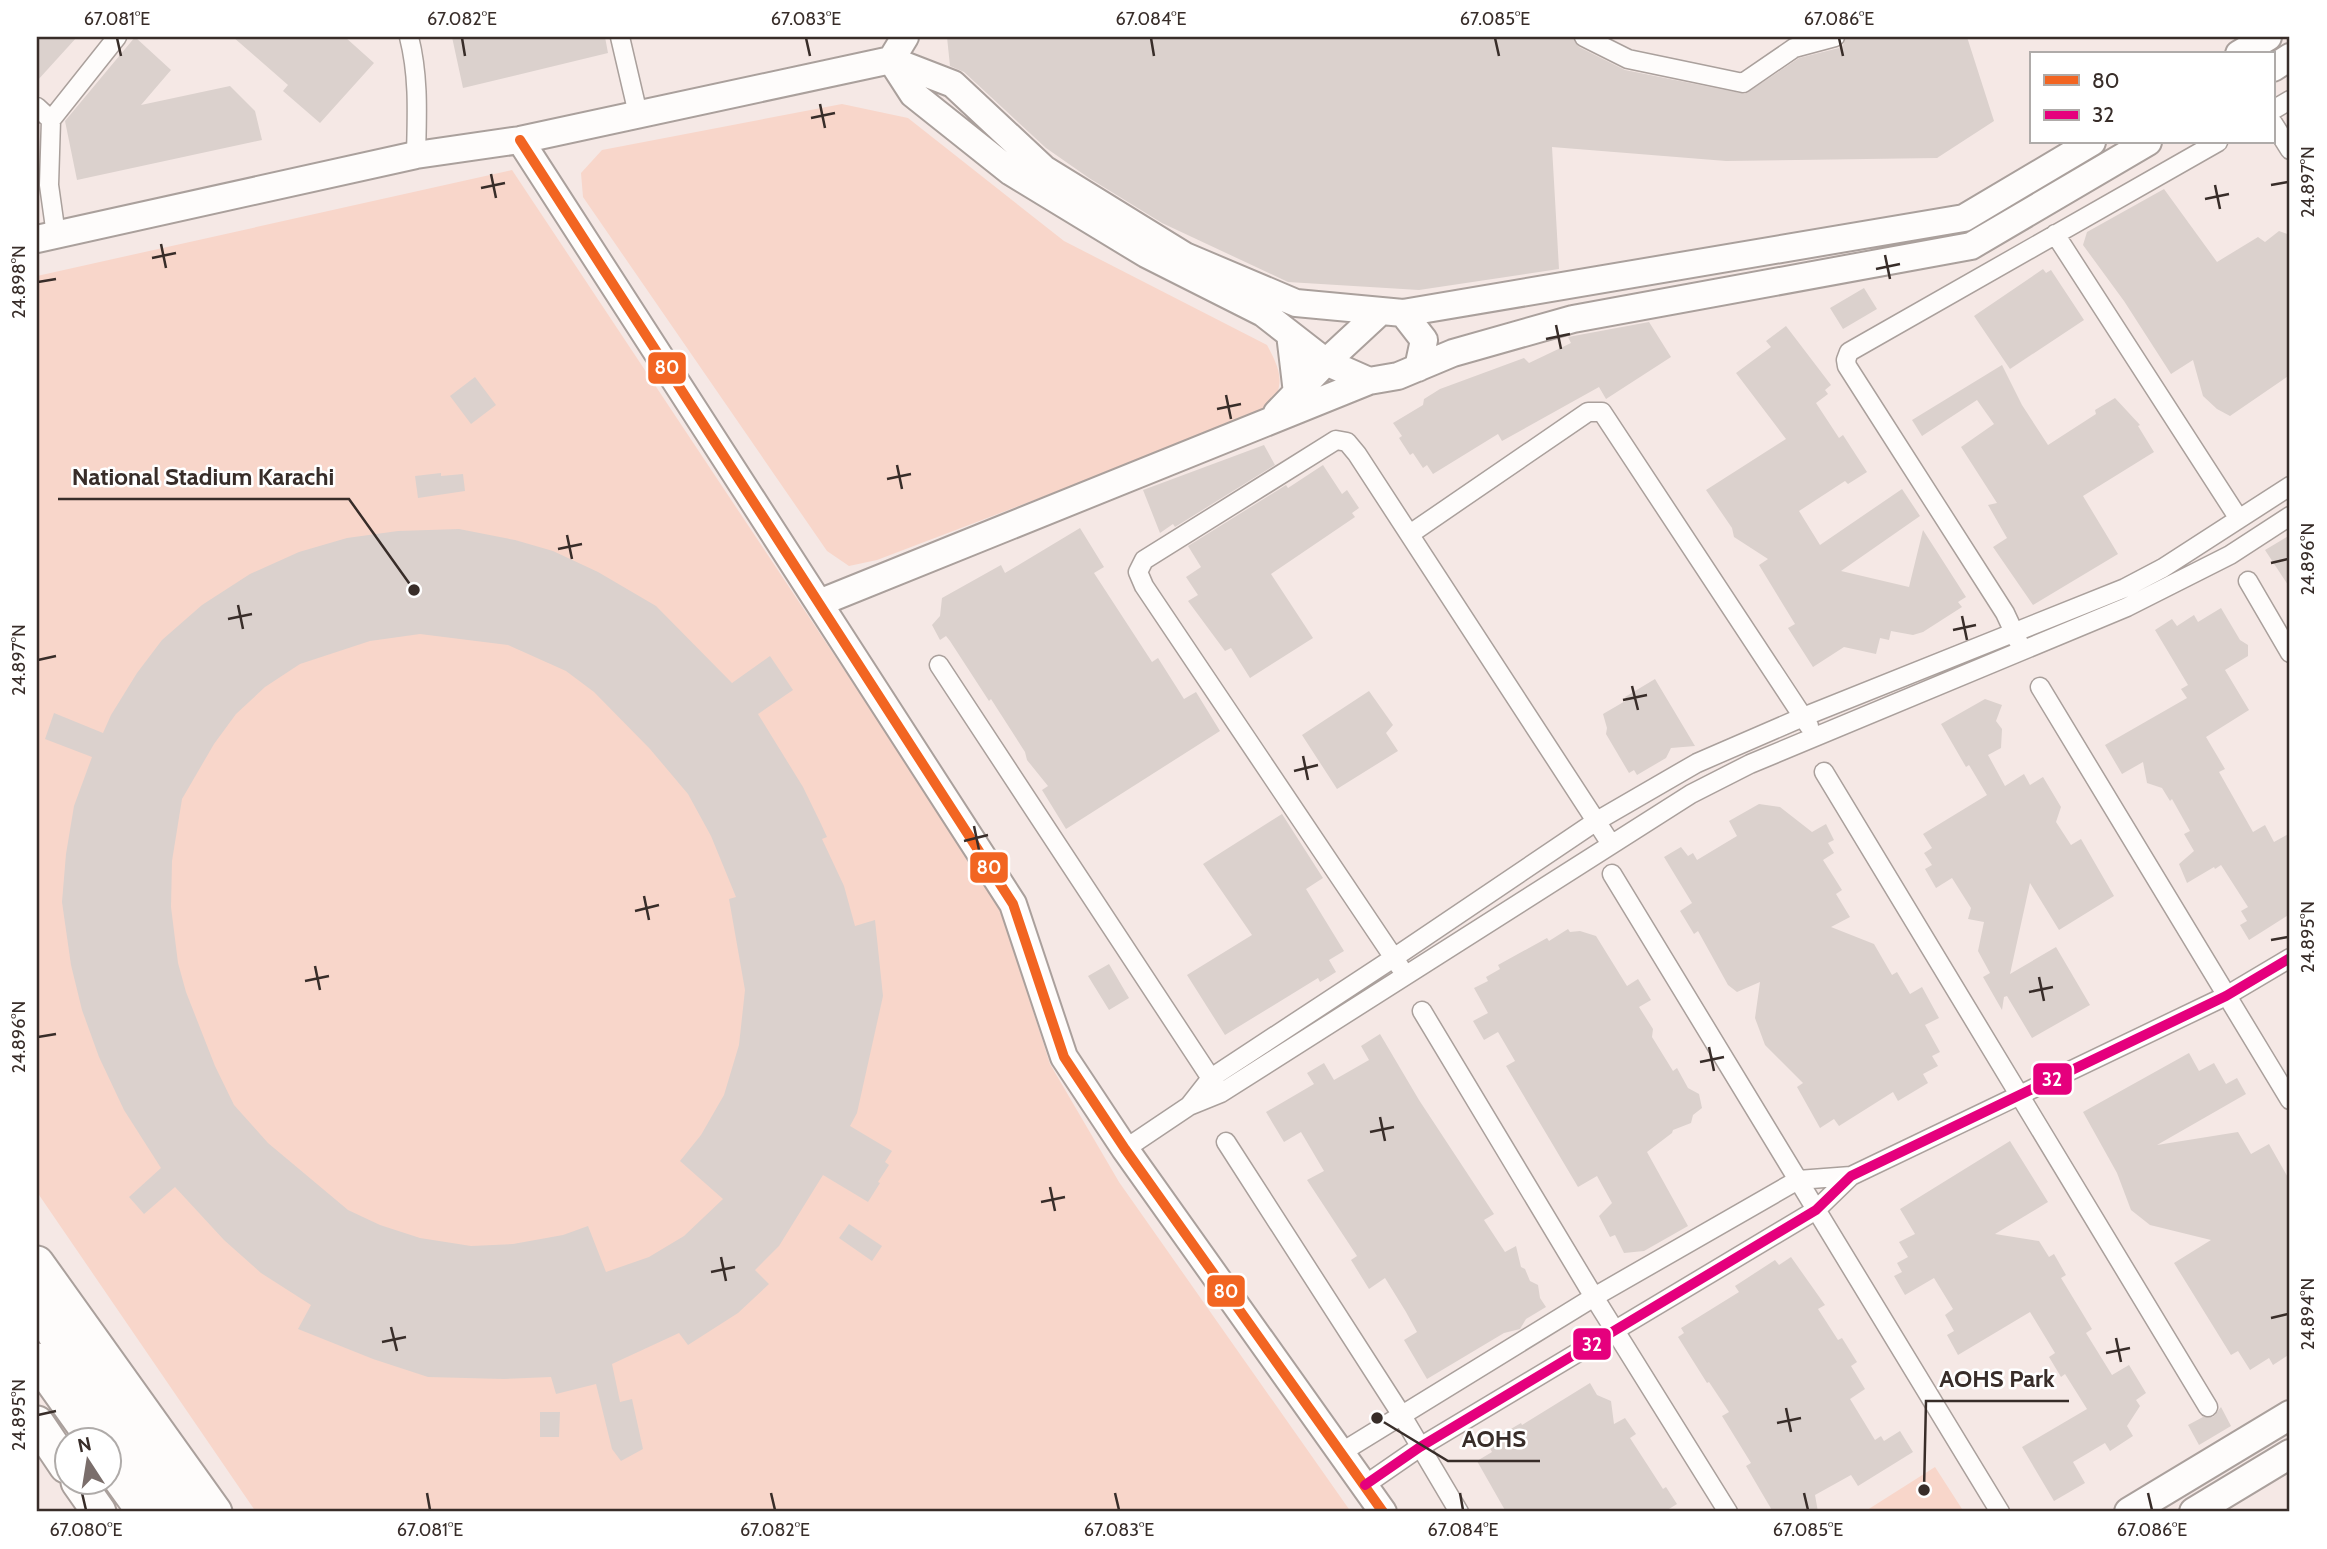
<svg xmlns="http://www.w3.org/2000/svg" width="2327" height="1549" font-family="Cabin,sans-serif">
<rect width="100%" height="100%" fill="#f5e8e5"/>
<!-- green -->
<path fill="#f8d6ca" d="M 842,104 L 908,118 L 1064,241 L 1267,345 C 1282,373 1285,384 1268,411 L 877,560 L 849,566 L 827,551 L 583,197 L 581,173 L 602,150 Z
M 512,170 L 999,903 L 1050,1064 L 1119,1182 L 1351,1512 L 256,1512 L 37,1192 L 37,276 Z
M 1935,1467 L 1964,1512 L 1864,1512 Z"/>
<!-- building -->
<path fill="#dbd1cd" fill-rule="evenodd" d="M 37,37 L 77,37 L 37,81 Z
M 135,37 L 171,70 L 141,105 L 230,86 L 255,111 L 262,140 L 77,180 L 65,121 Z
M 233,37 L 345,37 L 374,63 L 320,123 L 283,91 L 288,85 Z
M 452,37 L 605,37 L 608,53 L 463,88 Z
M 947,37 L 1573,37 L 1579,47 L 1625,70 L 1745,94 L 1799,58 L 1839,48 L 1843,45 L 1846,37 L 1967,37 L 1994,121 L 1937,158 L 1726,161 L 1552,147 L 1559,269 L 1419,290 L 1288,282 L 1162,223 L 1089,178 L 1046,148 L 964,72 L 950,66 Z
M 2164,189 L 2217,262 L 2258,237 L 2265,242 L 2279,231 L 2290,235 L 2290,375 L 2230,416 L 2217,409 L 2203,396 L 2193,360 L 2171,374 L 2124,301 L 2083,245 L 2087,232 Z
M 2043,269 L 2046,273 L 2051,270 L 2084,320 L 2010,369 L 1974,316 Z
M 1864,288 L 1877,309 L 1843,329 L 1830,308 Z
M 1649,322 L 1671,357 L 1606,399 L 1599,387 L 1502,441 L 1498,434 L 1433,474 L 1427,465 L 1423,468 L 1413,453 L 1410,455 L 1399,438 L 1402,436 L 1393,423 L 1423,405 L 1424,399 L 1440,389 L 1524,358 L 1529,363 L 1571,343 L 1568,337 Z
M 1786,326 L 1831,385 L 1825,390 L 1828,394 L 1816,403 L 1839,438 L 1843,435 L 1867,472 L 1848,484 L 1845,481 L 1799,511 L 1820,545 L 1902,489 L 1920,516 L 1841,571 L 1909,587 L 1923,530 L 1966,597 L 1958,602 L 1962,607 L 1923,632 L 1913,635 L 1891,631 L 1889,640 L 1880,638 L 1876,654 L 1844,647 L 1813,667 L 1788,628 L 1795,624 L 1759,565 L 1768,559 L 1734,537 L 1732,528 L 1706,490 L 1786,439 L 1736,373 L 1771,347 L 1766,341 Z
M 2002,365 L 2022,405 L 2048,445 L 2096,414 L 2095,410 L 2115,398 L 2140,425 L 2138,426 L 2154,452 L 2083,496 L 2118,554 L 2033,605 L 1993,547 L 2007,538 L 1988,505 L 1997,503 L 1961,447 L 1994,424 L 1977,400 L 1922,436 L 1912,420 Z
M 475,377 L 496,405 L 471,424 L 450,396 Z
M 1264,445 L 1275,465 L 1175,527 L 1173,524 L 1160,533 L 1143,490 Z
M 1323,465 L 1342,494 L 1347,490 L 1359,508 L 1352,513 L 1355,517 L 1271,574 L 1313,638 L 1250,678 L 1231,648 L 1225,651 L 1188,601 L 1198,595 L 1186,577 L 1201,567 L 1188,546 L 1286,485 L 1288,488 Z
M 441,473 L 441,476 L 463,474 L 465,491 L 418,498 L 415,476 Z
M 1080,528 L 1104,567 L 1094,573 L 1152,662 L 1158,658 L 1184,699 L 1196,692 L 1220,731 L 1066,829 L 1042,790 L 1048,786 L 1027,760 L 1025,752 L 991,699 L 989,701 L 950,641 L 946,636 L 940,640 L 932,625 L 940,616 L 942,598 L 1001,565 L 1005,573 Z
M 459,529 L 515,540 L 553,551 L 598,572 L 656,606 L 732,683 L 770,656 L 793,690 L 758,714 L 803,787 L 821,824 L 827,837 L 822,839 L 844,886 L 855,926 L 875,920 L 883,996 L 857,1113 L 850,1126 L 892,1151 L 885,1162 L 889,1165 L 878,1182 L 880,1183 L 868,1202 L 823,1175 L 779,1246 L 755,1270 L 769,1284 L 738,1313 L 688,1345 L 679,1333 L 612,1364 L 620,1402 L 632,1399 L 643,1449 L 621,1461 L 612,1449 L 596,1384 L 556,1394 L 551,1377 L 504,1379 L 428,1377 L 373,1359 L 298,1329 L 311,1305 L 261,1273 L 224,1240 L 175,1187 L 144,1214 L 129,1197 L 161,1168 L 124,1110 L 99,1057 L 82,1010 L 71,965 L 62,902 L 66,854 L 74,806 L 92,757 L 45,739 L 54,713 L 103,733 L 111,715 L 137,673 L 162,640 L 202,605 L 250,574 L 299,552 L 347,538 L 398,531 ZM 420,634 L 508,645 L 566,671 L 594,692 L 650,749 L 688,794 L 711,836 L 736,897 L 729,899 L 745,990 L 739,1045 L 724,1095 L 701,1135 L 680,1161 L 723,1199 L 684,1236 L 649,1257 L 606,1272 L 588,1226 L 563,1235 L 513,1244 L 471,1246 L 420,1238 L 380,1225 L 348,1210 L 268,1143 L 234,1105 L 215,1066 L 186,992 L 178,963 L 171,907 L 172,861 L 182,799 L 214,744 L 236,714 L 265,687 L 300,664 L 370,641 Z
M 2290,535 L 2290,588 L 2265,550 Z
M 2221,608 L 2240,640 L 2248,645 L 2248,656 L 2225,670 L 2249,710 L 2206,737 L 2225,769 L 2219,772 L 2253,832 L 2265,825 L 2274,842 L 2290,833 L 2290,914 L 2249,940 L 2240,925 L 2247,921 L 2241,911 L 2248,907 L 2221,865 L 2215,869 L 2214,867 L 2187,883 L 2179,864 L 2194,851 L 2184,834 L 2190,831 L 2172,799 L 2170,801 L 2162,788 L 2147,783 L 2143,762 L 2122,774 L 2105,745 L 2187,698 L 2181,689 L 2188,685 L 2155,630 L 2172,619 L 2177,626 L 2194,615 L 2198,622 Z
M 1655,679 L 1695,746 L 1671,748 L 1666,758 L 1637,775 L 1634,770 L 1629,773 L 1606,734 L 1607,728 L 1603,714 L 1627,700 L 1625,697 Z
M 1369,691 L 1393,725 L 1386,733 L 1398,751 L 1337,789 L 1302,735 Z
M 1985,699 L 2002,705 L 1996,721 L 2002,729 L 2001,748 L 1988,755 L 2005,786 L 2024,774 L 2030,785 L 2043,777 L 2061,807 L 2056,822 L 2071,845 L 2081,839 L 2114,896 L 2059,930 L 2030,883 L 2010,974 L 2056,947 L 2090,1005 L 2032,1038 L 2007,996 L 2004,997 L 2002,1010 L 1983,977 L 1990,973 L 1978,951 L 1984,922 L 1968,919 L 1971,908 L 1952,878 L 1936,888 L 1925,869 L 1932,865 L 1924,853 L 1932,848 L 1923,834 L 1987,795 L 1969,765 L 1966,767 L 1941,724 Z
M 1759,804 L 1780,807 L 1812,832 L 1826,824 L 1834,840 L 1828,843 L 1834,853 L 1823,860 L 1842,890 L 1836,894 L 1850,917 L 1831,927 L 1874,944 L 1892,975 L 1897,972 L 1910,994 L 1922,987 L 1939,1018 L 1925,1025 L 1940,1052 L 1932,1056 L 1938,1066 L 1923,1074 L 1928,1083 L 1898,1101 L 1893,1092 L 1839,1126 L 1834,1119 L 1820,1128 L 1797,1087 L 1803,1083 L 1765,1045 L 1755,1018 L 1760,982 L 1737,992 L 1728,985 L 1698,931 L 1694,934 L 1680,911 L 1692,903 L 1664,857 L 1681,847 L 1688,856 L 1693,853 L 1697,860 L 1737,836 L 1729,821 Z
M 1282,814 L 1323,878 L 1306,889 L 1344,951 L 1329,960 L 1336,972 L 1320,982 L 1318,978 L 1225,1035 L 1187,975 L 1252,935 L 1203,864 Z
M 1568,929 L 1570,932 L 1580,931 L 1596,936 L 1627,986 L 1638,979 L 1651,1000 L 1639,1007 L 1653,1029 L 1652,1037 L 1673,1071 L 1677,1068 L 1688,1088 L 1699,1094 L 1702,1108 L 1693,1115 L 1691,1123 L 1673,1130 L 1672,1133 L 1647,1152 L 1688,1226 L 1644,1251 L 1624,1253 L 1615,1235 L 1610,1237 L 1599,1216 L 1612,1203 L 1597,1176 L 1578,1187 L 1506,1066 L 1515,1061 L 1498,1032 L 1484,1040 L 1473,1021 L 1488,1013 L 1474,988 L 1488,981 L 1486,977 L 1500,969 L 1498,965 L 1547,938 L 1549,941 Z
M 1109,964 L 1129,998 L 1109,1010 L 1088,976 Z
M 1380,1034 L 1419,1100 L 1494,1214 L 1484,1220 L 1505,1252 L 1516,1246 L 1521,1267 L 1525,1269 L 1530,1281 L 1538,1285 L 1540,1298 L 1546,1307 L 1526,1319 L 1520,1329 L 1504,1333 L 1427,1379 L 1404,1340 L 1417,1332 L 1406,1312 L 1385,1278 L 1369,1289 L 1351,1260 L 1357,1256 L 1307,1180 L 1324,1171 L 1301,1132 L 1284,1142 L 1266,1112 L 1314,1084 L 1307,1073 L 1324,1063 L 1334,1080 L 1369,1060 L 1361,1046 Z
M 2189,1053 L 2199,1071 L 2214,1063 L 2226,1084 L 2237,1078 L 2246,1094 L 2157,1145 L 2238,1132 L 2251,1154 L 2269,1144 L 2290,1181 L 2290,1354 L 2273,1365 L 2269,1358 L 2250,1370 L 2238,1351 L 2231,1355 L 2174,1263 L 2211,1240 L 2150,1225 L 2131,1210 L 2117,1173 L 2083,1112 Z
M 2010,1141 L 2048,1202 L 1995,1234 L 2039,1241 L 2049,1257 L 2054,1254 L 2066,1275 L 2061,1278 L 2092,1329 L 2086,1333 L 2112,1375 L 2129,1365 L 2146,1393 L 2136,1400 L 2140,1406 L 2127,1426 L 2133,1436 L 2110,1451 L 2105,1443 L 2073,1462 L 2085,1483 L 2054,1501 L 2022,1447 L 2087,1409 L 2065,1374 L 2061,1377 L 2049,1357 L 2055,1353 L 2030,1312 L 1958,1355 L 1947,1335 L 1954,1331 L 1945,1315 L 1953,1309 L 1934,1278 L 1905,1295 L 1894,1276 L 1902,1272 L 1897,1263 L 1908,1257 L 1899,1242 L 1915,1234 L 1900,1209 Z
M 849,1224 L 882,1246 L 872,1261 L 839,1238 Z
M 1791,1257 L 1825,1305 L 1818,1309 L 1838,1340 L 1842,1338 L 1857,1362 L 1851,1366 L 1865,1389 L 1850,1399 L 1875,1440 L 1881,1436 L 1884,1441 L 1900,1431 L 1913,1452 L 1858,1486 L 1851,1475 L 1815,1495 L 1818,1512 L 1773,1512 L 1746,1466 L 1751,1463 L 1722,1416 L 1729,1412 L 1709,1382 L 1707,1383 L 1678,1337 L 1684,1333 L 1681,1328 L 1739,1292 L 1735,1286 L 1775,1260 L 1779,1265 Z
M 1590,1383 L 1597,1395 L 1611,1401 L 1614,1424 L 1625,1418 L 1636,1434 L 1630,1438 L 1663,1489 L 1666,1487 L 1677,1504 L 1664,1512 L 1506,1512 L 1477,1461 L 1492,1452 L 1487,1443 L 1521,1423 L 1522,1425 Z
M 2221,1407 L 2231,1426 L 2199,1445 L 2188,1425 L 2203,1417 L 2213,1417 Z
M 540,1412 L 560,1412 L 559,1437 L 540,1437 Z"/>
<g fill="none" stroke-linecap="round" stroke-linejoin="round">
<!-- street casing -->
<g stroke="#aaa09c" stroke-width="21">
<path id="street" d="M 409,37 C 419,76 417,115 416,155
M 620,37 L 638,114
M 1584,37 L 1628,59 L 1743,83 L 1794,48 L 1835,37
M 37,107 L 51,120
M 2273,110 L 2290,100
M 2273,123 L 2290,150
M 2055,234 L 2239,519
M 56,235 L 49,185 L 51,120 L 117,37
M 1410,534 L 1588,412 L 1602,412 L 1809,726
M 2248,581 L 2290,653
M 2019,643 L 2005,613 L 1847,366 L 1846,360 L 1849,352 L 2218,142
M 939,665 L 1216,1086
M 2040,687 L 2290,1100
M 1824,772 L 2208,1407
M 1612,874 L 2000,1512
M 1400,967 L 1144,586 L 1138,572 L 1144,560 L 1336,440 L 1347,442 L 1357,454 L 1611,844
M 1422,1011 L 1594,1297 L 1728,1512
M 1189,1106 L 1211,1078 L 1395,957 L 1595,822 L 1697,763 L 1803,717 L 2125,588 L 2163,568 L 2290,486
M 1226,1142 L 1401,1414 L 1459,1512
M 1125,1149 L 1189,1106 L 1221,1093 L 1691,794 L 1750,764 L 2127,607 L 2230,555 L 2290,516
M 1342,1452 L 1594,1297 L 1798,1180 L 1851,1176
M 1365,1485 L 1420,1447 L 1816,1210 L 1851,1176 L 2226,996 L 2290,958"/>
</g>
<!-- secondary casing -->
<g stroke="#aaa09c" stroke-width="30">
<path id="secondary" d="M 2239,54 L 2268,37
M 891,60 L 913,94 L 1011,172 L 1146,254 L 1263,313 L 1326,362 L 1369,381 L 1398,376 L 1453,353 L 1573,319 L 1971,246 L 2148,142
M 891,60 L 905,37
M 2273,68 L 2290,57
M 520,140 L 1013,904 L 1064,1057 L 1125,1149 L 1383,1512
M 37,239 L 416,155 L 520,140 L 891,60 L 953,84 L 1044,169 L 1185,256 L 1296,303 L 1403,313 L 1964,218 L 2092,142
M 1403,313 L 1424,340 L 1418,368
M 1290,334 L 1297,393
M 1277,413 L 1326,362 L 1381,311
M 819,603 L 1369,381"/>
</g>
<!-- primary casing -->
<g stroke="#aaa09c" stroke-width="32">
<path id="primary" d="M 2129,1512 L 2290,1415
M 2194,1512 L 2290,1454"/>
</g>
<!-- highway casing -->
<g stroke="#aaa09c" stroke-width="37">
<path id="highway" d="M 37,1263 L 215,1512
M 37,1307 L 71,1360 L 177,1512
M 37,1360 L 94,1440
M 37,1423 L 66,1466
M 108,1462 L 144,1512
M 78,1482 L 99,1512"/>
</g>
<!-- street -->
<use href="#street" stroke="#fefcfb" stroke-width="18"/>
<!-- secondary -->
<use href="#secondary" stroke="#fefcfb" stroke-width="26"/>
<!-- primary -->
<use href="#primary" stroke="#fefcfb" stroke-width="28"/>
<!-- highway -->
<use href="#highway" stroke="#fefcfb" stroke-width="33"/>
<!-- bus-1 casing -->
<g stroke="#fff" stroke-width="16">
<path id="bus-1" d="M 520,140 L 1013,904 L 1064,1057 L 1125,1149 L 1383,1512"/>
</g>
<!-- bus-2 casing -->
<g stroke="#fff" stroke-width="16">
<path id="bus-2" d="M 1365,1485 L 1420,1447 L 1816,1210 L 1851,1176 L 2226,996 L 2290,958"/>
</g>
<!-- bus-1 -->
<use href="#bus-1" stroke="#f26522" stroke-width="10"/>
<!-- bus-2 -->
<use href="#bus-2" stroke="#e5007d" stroke-width="10"/>
</g>
<!-- ticks -->
<path fill="none" stroke="#382d29" stroke-width="2.5" d="M 117,38 L 121,56M 462,38 L 465,56M 806,38 L 810,56M 1151,38 L 1154,56M 1495,38 L 1499,56M 1839,38 L 1843,56M 820,104 L 825,128M 811,118 L 835,113M 491,174 L 496,198M 2215,185 L 2220,209M 2271,185 L 2288,182M 481,188 L 505,183M 2205,199 L 2229,194M 161,244 L 166,268M 1885,255 L 1890,279M 152,258 L 176,253M 1876,269 L 1900,264M 38,282 L 56,279M 1556,325 L 1561,349M 1546,339 L 1570,334M 1226,395 L 1231,419M 1217,409 L 1241,404M 897,465 L 902,489M 887,479 L 911,474M 567,535 L 572,559M 558,549 L 582,544M 2271,563 L 2288,559M 238,605 L 243,629M 1962,616 L 1967,640M 228,619 L 252,614M 1953,630 L 1976,625M 38,660 L 56,656M 1632,686 L 1638,710M 1623,700 L 1647,695M 1303,756 L 1308,780M 1294,771 L 1318,765M 974,826 L 979,850M 964,841 L 988,835M 644,896 L 649,920M 635,911 L 659,905M 2271,940 L 2288,937M 315,966 L 320,990M 2039,977 L 2044,1001M 305,981 L 329,976M 2029,992 L 2053,987M 38,1037 L 56,1034M 1709,1047 L 1714,1071M 1700,1062 L 1724,1057M 1380,1117 L 1385,1141M 1370,1132 L 1394,1127M 1050,1187 L 1055,1211M 1041,1202 L 1065,1197M 721,1257 L 726,1281M 711,1272 L 735,1267M 2271,1318 L 2288,1314M 391,1327 L 397,1351M 2116,1338 L 2121,1362M 382,1342 L 406,1337M 2106,1353 L 2130,1348M 1786,1408 L 1791,1432M 38,1415 L 56,1411M 1777,1423 L 1801,1418M 82,1493 L 86,1510M 427,1493 L 430,1510M 771,1493 L 775,1510M 1115,1493 L 1119,1510M 1460,1493 L 1463,1510M 1804,1493 L 1808,1510M 2148,1493 L 2152,1510"/>
<!-- callouts -->
<path fill="none" stroke="#382d29" stroke-width="2.5" d="M414 590L349 499H58M1924 1490L1926 1401H2069M1377 1418L1448 1461H1540"/>
<g fill="#382d29" stroke="#fff" stroke-width="2.5">
<circle cx="414" cy="590" r="7"/>
<circle cx="1924" cy="1490" r="7"/>
<circle cx="1377" cy="1418" r="7"/>
</g>
<g font-size="24" text-anchor="middle" font-weight="bold" fill="#382d29" stroke="#fff" stroke-width="5" stroke-linejoin="round" paint-order="stroke">
<text x="203" y="485">National Stadium Karachi</text>
<text x="1997" y="1387">AOHS Park</text>
<text x="1494" y="1447">AOHS</text>
</g>
<g stroke="#fff" stroke-width="2.5">
<rect x="647" y="351" width="40" height="34" rx="7" fill="#f26522"/>
<rect x="969" y="851" width="40" height="33" rx="7" fill="#f26522"/>
<rect x="2032" y="1062" width="41" height="34" rx="7" fill="#e5007d"/>
<rect x="1206" y="1274" width="40" height="34" rx="7" fill="#f26522"/>
<rect x="1572" y="1327" width="40" height="34" rx="7" fill="#e5007d"/>
</g>
<g font-size="19" text-anchor="middle" font-weight="bold" fill="#fff">
<text x="667" y="374">80</text>
<text x="989" y="874">80</text>
<text x="2052" y="1086">32</text>
<text x="1226" y="1298">80</text>
<text x="1592" y="1351">32</text>
</g>
<!-- border -->
<rect width="2327" height="1549" fill="none" stroke="#ffffff" stroke-width="77"/>
<!-- legend -->
<rect x="2030" y="52" width="245" height="91" fill="#ffffff" stroke="#afaba9" stroke-width="2"/>
<rect x="2044" y="75" width="35" height="10" fill="#f26522" stroke="#afaba9" stroke-width="2"/>
<text x="2092" y="88" font-size="21" fill="#382d29">80</text>
<rect x="2044" y="110" width="35" height="10" fill="#e5007d" stroke="#afaba9" stroke-width="2"/>
<text x="2092" y="122" font-size="21" fill="#382d29">32</text>
<!-- north arrow -->
<g transform="translate(88 1461) rotate(348)"><circle r="33" fill="#ffffff" stroke="#afaba9" stroke-width="2"/>
<path d="M0-5L12 26L0 18L-12 26Z" fill="#7a6e6b"/>
<text y="-10" font-size="19" font-weight="bold" text-anchor="middle" fill="#382d29">N</text>
</g>
<rect x="38" y="38" width="2250" height="1472" fill="none" stroke="#382d29" stroke-width="2.5"/>
<g font-size="18" text-anchor="middle" fill="#382d29">
<text x="117" y="25">67.081°E</text>
<text x="462" y="25">67.082°E</text>
<text x="806" y="25">67.083°E</text>
<text x="1151" y="25">67.084°E</text>
<text x="1495" y="25">67.085°E</text>
<text x="1839" y="25">67.086°E</text>
<text transform="translate(2308 182) rotate(-90)" y="6">24.897°N</text>
<text transform="translate(19 282) rotate(-90)" y="6">24.898°N</text>
<text transform="translate(2308 559) rotate(-90)" y="6">24.896°N</text>
<text transform="translate(19 660) rotate(-90)" y="6">24.897°N</text>
<text transform="translate(2308 937) rotate(-90)" y="6">24.895°N</text>
<text transform="translate(19 1037) rotate(-90)" y="6">24.896°N</text>
<text transform="translate(2308 1314) rotate(-90)" y="6">24.894°N</text>
<text transform="translate(19 1415) rotate(-90)" y="6">24.895°N</text>
<text x="86" y="1536">67.080°E</text>
<text x="430" y="1536">67.081°E</text>
<text x="775" y="1536">67.082°E</text>
<text x="1119" y="1536">67.083°E</text>
<text x="1463" y="1536">67.084°E</text>
<text x="1808" y="1536">67.085°E</text>
<text x="2152" y="1536">67.086°E</text>
</g>
</svg>
